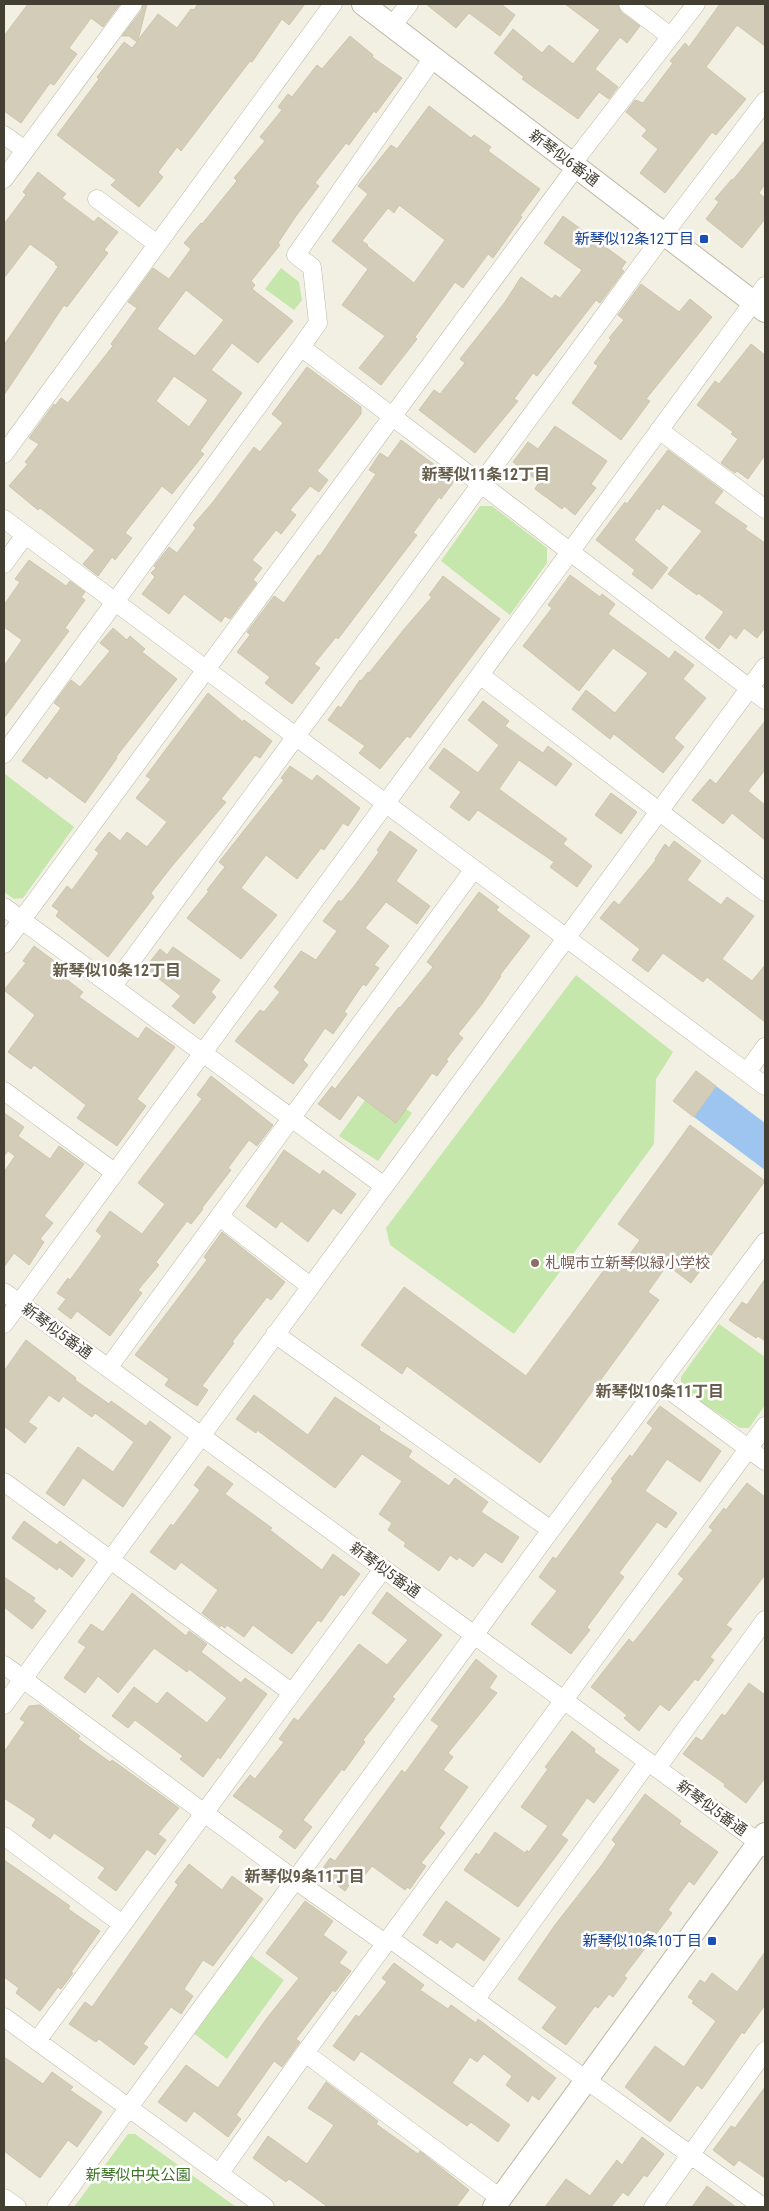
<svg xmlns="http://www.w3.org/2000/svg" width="769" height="2211" font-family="'Roboto Condensed','Noto Sans JP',sans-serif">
<rect width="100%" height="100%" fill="#f2efe3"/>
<!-- green -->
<path fill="#c5e7ab" d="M 281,268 L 299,282 L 302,300 L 294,310 L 265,289 Z
M 480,506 L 492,506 L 547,548 L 547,563 L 510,615 L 441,561 Z
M 5,774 L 74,827 L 23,898 L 14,899 L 4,892 Z
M 576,975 L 673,1052 L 656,1079 L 654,1144 L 514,1334 L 390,1245 L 386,1228 Z
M 374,1088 L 412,1113 L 378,1161 L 339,1136 Z
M 719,1324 L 765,1357 L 765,1405 L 749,1428 L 740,1428 L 681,1389 L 681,1377 Z
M 249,1954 L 284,1980 L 227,2059 L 192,2032 Z
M 128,2134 L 135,2134 L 236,2207 L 74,2207 Z"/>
<!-- water -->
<path fill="#9ec5f0" d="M 716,1086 L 765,1123 L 765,1170 L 694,1117 Z"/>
<!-- building -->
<path fill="#d3ccb8" stroke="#cec5ac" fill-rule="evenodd" d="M 28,4 L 120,4 L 103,27 L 91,18 L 69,48 L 77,54 L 54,85 L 50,83 L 21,123 L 4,111 L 4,36 Z
M 143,4 L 147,4 L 138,40 L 158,14 L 177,28 L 191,9 L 194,10 L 198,4 L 305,4 L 289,25 L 282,19 L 252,62 L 250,61 L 181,151 L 177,147 L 158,172 L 163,177 L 139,207 L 111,185 L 116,180 L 57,135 L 99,79 L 97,77 L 124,42 L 132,48 L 137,42 L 129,36 L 122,36 L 142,10 Z
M 426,4 L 501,4 L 515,15 L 500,36 L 469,13 L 456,28 Z
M 565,4 L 618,4 L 621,12 L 640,26 L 627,43 L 620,37 L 595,69 L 618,87 L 609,99 L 599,92 L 578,119 L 522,79 L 524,77 L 494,53 L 513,29 L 542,53 L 549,45 L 573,64 L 600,30 Z
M 720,4 L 765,4 L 765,46 L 737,25 L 706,67 L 746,99 L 716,135 L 712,132 L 665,193 L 640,173 L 658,149 L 642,136 L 647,130 L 626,112 L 635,100 L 643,103 L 673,63 L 670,61 L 685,43 L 689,47 Z
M 350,36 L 373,55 L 372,57 L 402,78 L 376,113 L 374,111 L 349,145 L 346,143 L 315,183 L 319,186 L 296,216 L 278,243 L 280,245 L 251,281 L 255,285 L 252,289 L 293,321 L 258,363 L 232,343 L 211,370 L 242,393 L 200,451 L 204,454 L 172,494 L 162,486 L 125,533 L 132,538 L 115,560 L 112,557 L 98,576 L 83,564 L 95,550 L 40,508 L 38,510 L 9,486 L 28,464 L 25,462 L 39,444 L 29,438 L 54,404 L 55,406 L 61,398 L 68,403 L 113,346 L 111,344 L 137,308 L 128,302 L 153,268 L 169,279 L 191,249 L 184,243 L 201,223 L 202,224 L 237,181 L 234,178 L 265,141 L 260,137 L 282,110 L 278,107 L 288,94 L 292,97 L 317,65 L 322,69 ZM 186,290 L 224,320 L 195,356 L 157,329 ZM 174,376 L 208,400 L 189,427 L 156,401 Z
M 429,106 L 471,138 L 474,135 L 491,147 L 488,151 L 540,189 L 520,216 L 522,217 L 493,258 L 488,254 L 463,288 L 455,282 L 415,337 L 417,339 L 381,385 L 359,368 L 385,336 L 342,305 L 368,269 L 332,241 L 368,194 L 358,186 L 391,145 L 397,149 ZM 399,205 L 445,240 L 414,283 L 367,246 L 368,245 L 362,241 L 388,208 L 394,213 Z
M 765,140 L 765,184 L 759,193 L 765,198 L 765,219 L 742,248 L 706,219 L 719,202 L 715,199 L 732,179 L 733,180 Z
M 38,172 L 66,194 L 62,198 L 94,222 L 98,217 L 118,232 L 104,250 L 108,253 L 67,307 L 64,305 L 4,395 L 4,345 L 58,267 L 55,264 L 56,263 L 30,244 L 4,278 L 4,224 L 26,195 L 23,192 Z
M 563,216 L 626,262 L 621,269 L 624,271 L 600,303 L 596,300 L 537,376 L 533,373 L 514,399 L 518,401 L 475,453 L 419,410 L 434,390 L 440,394 L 465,363 L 460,359 L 505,302 L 521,277 L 552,299 L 555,295 L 560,298 L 582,270 L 544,243 Z
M 641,284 L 679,312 L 690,299 L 712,317 L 646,399 L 650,401 L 621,440 L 572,403 L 598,366 L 594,363 L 611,340 L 609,338 L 624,320 L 618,315 Z
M 751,344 L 765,355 L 765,455 L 748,479 L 737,471 L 735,473 L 721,463 L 738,439 L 731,434 L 733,432 L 697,405 L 715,381 L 719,384 Z
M 307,367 L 361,407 L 361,414 L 317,471 L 328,480 L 319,492 L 310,486 L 290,510 L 296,515 L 281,534 L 276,530 L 252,560 L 262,568 L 253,580 L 257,583 L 230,619 L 225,616 L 221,622 L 184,594 L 169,614 L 142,594 L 155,577 L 151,573 L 156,568 L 154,566 L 169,547 L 177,553 L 196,528 L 193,525 L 213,502 L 254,447 L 260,452 L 283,423 L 272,414 Z
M 555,426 L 607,461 L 591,484 L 596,488 L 575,515 L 564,506 L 562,509 L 535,489 L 539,482 L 513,462 L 528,442 L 538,449 Z
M 401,440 L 455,480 L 441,499 L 439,497 L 413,533 L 417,535 L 338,639 L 336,637 L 314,664 L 320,668 L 292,704 L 265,683 L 270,677 L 237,652 L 250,635 L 247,632 L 274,596 L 284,603 L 318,555 L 320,556 L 376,474 L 369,470 L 380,453 L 388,458 Z
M 668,450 L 723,491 L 714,503 L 747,526 L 745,529 L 765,543 L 765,628 L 757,638 L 744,628 L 736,639 L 730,634 L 719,649 L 705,638 L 724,612 L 698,593 L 697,595 L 668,574 L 702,531 L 663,504 L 659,510 L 657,508 L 634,540 L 668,568 L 652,589 L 632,574 L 635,570 L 596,540 L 625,502 L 627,504 Z
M 29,560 L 66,586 L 70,581 L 85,592 L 81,597 L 85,600 L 65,628 L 69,631 L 4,718 L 4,666 L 22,640 L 4,627 L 4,605 L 20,582 L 15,579 Z
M 570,575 L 600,597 L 602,594 L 615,604 L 608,614 L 663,654 L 669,659 L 675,651 L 694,665 L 683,679 L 706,698 L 674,738 L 684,747 L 663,773 L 614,734 L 610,739 L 572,709 L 586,690 L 615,713 L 648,673 L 613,648 L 579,691 L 523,646 L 552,608 L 548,605 Z
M 443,576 L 500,619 L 410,738 L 407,736 L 380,769 L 359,753 L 365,746 L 328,720 L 338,706 L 341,708 L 360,680 L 361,681 L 368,672 L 369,673 L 405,628 L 432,597 L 429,595 Z
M 113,628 L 127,640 L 130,636 L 145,649 L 142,652 L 177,679 L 116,757 L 117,758 L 85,803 L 49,776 L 47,779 L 22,761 L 61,708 L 54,703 L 71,680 L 80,687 L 110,651 L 100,643 Z
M 208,693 L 243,722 L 244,720 L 272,741 L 260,758 L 255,755 L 221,799 L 226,802 L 172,866 L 151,893 L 154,897 L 108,957 L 56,916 L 59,911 L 52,906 L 67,886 L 72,890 L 99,853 L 95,850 L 109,832 L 120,841 L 127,832 L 147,847 L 167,822 L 136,798 L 151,779 L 146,776 Z
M 483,701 L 509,721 L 505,726 L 543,753 L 548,746 L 572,764 L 556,786 L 519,760 L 499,789 L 567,839 L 563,844 L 592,866 L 577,887 L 550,867 L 554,862 L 478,810 L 469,821 L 450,807 L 461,792 L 429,768 L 444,748 L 478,773 L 499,745 L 468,720 Z
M 765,721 L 765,770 L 748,791 L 765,805 L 765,840 L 732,813 L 723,824 L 692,800 L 710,779 L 716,784 Z
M 290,766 L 312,781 L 317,775 L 360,808 L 348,826 L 343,823 L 324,850 L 321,848 L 297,879 L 266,855 L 241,888 L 277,915 L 241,959 L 187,918 L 209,891 L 207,890 L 225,867 L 219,862 L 284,780 L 281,778 Z
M 611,793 L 637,812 L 621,834 L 595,815 Z
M 390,831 L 417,850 L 396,881 L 430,906 L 417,924 L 386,902 L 365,928 L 389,946 L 374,965 L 379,968 L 366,986 L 363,984 L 344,1012 L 347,1014 L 333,1034 L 325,1028 L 303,1060 L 308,1065 L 293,1084 L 235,1041 L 260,1010 L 264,1012 L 280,992 L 274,987 L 301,951 L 316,960 L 337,931 L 323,921 L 339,900 L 341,902 L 355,885 L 379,852 L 377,850 Z
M 674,841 L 701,861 L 687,880 L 721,905 L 727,897 L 754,916 L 722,959 L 752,981 L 765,965 L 765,1022 L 707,977 L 703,982 L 663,953 L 648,972 L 632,960 L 640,949 L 600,918 L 614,901 L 619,905 L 656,860 L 655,859 L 665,844 L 669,848 Z
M 479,892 L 499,907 L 496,910 L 530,936 L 500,975 L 501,976 L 482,1004 L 458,1034 L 463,1038 L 446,1060 L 448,1061 L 437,1076 L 432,1073 L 396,1123 L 358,1095 L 340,1120 L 318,1104 L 332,1086 L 335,1089 L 399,1007 L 400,1008 L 433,967 L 427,962 Z
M 34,946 L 57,963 L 53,969 L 83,992 L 79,997 L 111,1020 L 138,1039 L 146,1027 L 175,1047 L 137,1099 L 146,1106 L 117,1146 L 77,1118 L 86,1105 L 34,1065 L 31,1069 L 8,1052 L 35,1015 L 4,990 L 26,963 L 23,961 Z
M 173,947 L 220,980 L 211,992 L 216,997 L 194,1024 L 172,1006 L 181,996 L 145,968 L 160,949 L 167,955 Z
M 696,1071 L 716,1086 L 694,1117 L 673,1101 Z
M 211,1076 L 273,1125 L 257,1146 L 249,1140 L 228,1168 L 231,1170 L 202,1208 L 203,1209 L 191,1224 L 187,1221 L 156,1262 L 159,1265 L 138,1290 L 142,1293 L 110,1336 L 77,1311 L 71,1319 L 58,1309 L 66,1299 L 57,1293 L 68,1278 L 70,1280 L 102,1236 L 96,1231 L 110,1211 L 142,1234 L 165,1204 L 138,1183 L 202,1099 L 197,1095 Z
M 4,1113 L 24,1127 L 18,1136 L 50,1159 L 59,1146 L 84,1164 L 44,1216 L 53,1223 L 40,1239 L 44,1242 L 29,1265 L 14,1253 L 4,1267 L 4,1172 L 15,1156 L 8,1151 L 4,1156 Z
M 690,1125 L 765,1181 L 691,1283 L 667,1265 L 648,1292 L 659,1300 L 540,1463 L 407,1366 L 402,1374 L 361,1345 L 404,1287 L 526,1376 L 610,1262 L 620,1268 L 640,1240 L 618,1224 Z
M 284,1150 L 320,1175 L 323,1170 L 356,1194 L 341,1214 L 333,1208 L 308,1242 L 281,1221 L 276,1228 L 246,1206 Z
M 222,1232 L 285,1282 L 271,1300 L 267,1297 L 232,1342 L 234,1343 L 202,1386 L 208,1390 L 197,1406 L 165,1385 L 169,1379 L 135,1355 L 207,1260 L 204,1257 Z
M 765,1279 L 765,1341 L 758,1336 L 756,1338 L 729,1320 L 742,1302 L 747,1305 Z
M 26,1340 L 76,1378 L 75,1380 L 109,1404 L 111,1401 L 146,1426 L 150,1421 L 171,1437 L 123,1507 L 83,1478 L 64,1506 L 46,1493 L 78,1447 L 113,1472 L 134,1442 L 95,1413 L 92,1417 L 63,1396 L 59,1402 L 49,1395 L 28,1422 L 37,1428 L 25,1443 L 4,1426 L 4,1371 Z
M 254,1395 L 308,1435 L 335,1397 L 380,1427 L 379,1430 L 412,1451 L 408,1457 L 449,1486 L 455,1478 L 488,1502 L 481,1512 L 519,1537 L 502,1563 L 485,1552 L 473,1567 L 459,1557 L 457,1560 L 450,1555 L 439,1571 L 404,1546 L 406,1543 L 388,1530 L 392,1523 L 379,1514 L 402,1481 L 362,1454 L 335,1488 L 257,1430 L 256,1433 L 236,1419 Z
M 660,1406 L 721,1451 L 700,1482 L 667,1459 L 645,1491 L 677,1513 L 666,1528 L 657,1522 L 619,1573 L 624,1577 L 587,1627 L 590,1630 L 571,1654 L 531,1624 L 557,1591 L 539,1577 L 553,1557 L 556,1559 L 613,1481 L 611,1479 L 630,1455 L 632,1457 L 653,1428 L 647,1423 Z
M 208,1466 L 233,1484 L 225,1494 L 272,1528 L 270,1530 L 322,1570 L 333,1554 L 360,1574 L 344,1596 L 341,1594 L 321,1622 L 318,1620 L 292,1654 L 253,1625 L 244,1637 L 227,1625 L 225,1628 L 221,1625 L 220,1627 L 202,1613 L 218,1590 L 181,1562 L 175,1570 L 150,1552 L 171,1524 L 173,1526 L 200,1490 L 194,1485 Z
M 747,1483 L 765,1497 L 765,1575 L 726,1625 L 732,1629 L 710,1657 L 714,1660 L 698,1681 L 695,1679 L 669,1711 L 660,1704 L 639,1731 L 624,1718 L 627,1715 L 591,1687 L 629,1639 L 633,1643 L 684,1579 L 678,1574 L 713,1530 L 709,1527 L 724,1508 L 726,1510 Z
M 24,1521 L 57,1545 L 60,1541 L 85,1560 L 72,1577 L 59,1567 L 57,1570 L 12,1538 Z
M 4,1577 L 35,1598 L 33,1601 L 46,1611 L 32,1629 L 4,1607 Z
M 387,1592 L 442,1635 L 392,1697 L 395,1699 L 363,1740 L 365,1742 L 344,1771 L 342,1769 L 303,1820 L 312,1827 L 295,1849 L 279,1837 L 284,1831 L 233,1796 L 250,1775 L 255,1779 L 284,1742 L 279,1739 L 294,1718 L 298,1721 L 359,1644 L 387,1665 L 408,1640 L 372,1613 Z
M 132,1593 L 186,1636 L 189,1631 L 207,1644 L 201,1652 L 241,1683 L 245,1678 L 267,1694 L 220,1759 L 218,1757 L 203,1777 L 180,1759 L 183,1756 L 135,1720 L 128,1728 L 112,1716 L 134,1687 L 157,1704 L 167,1692 L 207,1723 L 227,1698 L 189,1669 L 187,1672 L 154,1648 L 118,1693 L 98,1676 L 85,1693 L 64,1678 L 86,1647 L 78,1642 L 91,1624 L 103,1632 Z
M 476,1659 L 497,1676 L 489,1688 L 497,1693 L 448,1753 L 453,1757 L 443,1770 L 468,1787 L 439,1828 L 445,1833 L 421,1863 L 426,1866 L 410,1889 L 407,1887 L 405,1890 L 372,1866 L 364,1876 L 358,1872 L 345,1891 L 320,1872 L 330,1858 L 335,1861 L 402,1770 L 405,1773 L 439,1726 L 431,1720 Z
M 749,1683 L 765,1695 L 765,1778 L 746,1803 L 724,1786 L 725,1784 L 683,1754 L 696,1737 L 702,1741 L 722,1714 L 725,1716 Z
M 40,1705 L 80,1736 L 78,1739 L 110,1762 L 112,1760 L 179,1808 L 158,1834 L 166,1840 L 155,1855 L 147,1849 L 116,1891 L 98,1878 L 105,1868 L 54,1833 L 50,1839 L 32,1826 L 36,1819 L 4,1798 L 4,1752 L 25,1722 L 20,1719 L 29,1706 Z
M 572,1731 L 595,1749 L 594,1752 L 619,1770 L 594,1803 L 587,1798 L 561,1835 L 568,1840 L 518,1907 L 464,1870 L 476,1853 L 479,1855 L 495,1832 L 525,1853 L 527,1850 L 529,1852 L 548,1826 L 521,1807 L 548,1769 L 545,1767 Z
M 645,1794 L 681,1821 L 679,1824 L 718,1852 L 694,1885 L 689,1881 L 668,1910 L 672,1913 L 624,1976 L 627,1978 L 613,1997 L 609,1994 L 598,2008 L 595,2006 L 566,2045 L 542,2028 L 557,2007 L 518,1979 L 555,1925 L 601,1866 L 616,1844 L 612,1840 Z
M 4,1860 L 70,1906 L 68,1909 L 100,1931 L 71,1972 L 73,1973 L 61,1989 L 58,1987 L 40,2011 L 16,1993 L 19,1988 L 4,1977 Z
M 189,1864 L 222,1890 L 232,1876 L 263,1899 L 213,1966 L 203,1960 L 184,1989 L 193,1996 L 181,2014 L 171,2007 L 143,2044 L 148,2047 L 134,2065 L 99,2039 L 96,2042 L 69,2024 L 85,2002 L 92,2007 L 178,1885 L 175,1882 Z
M 305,1901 L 333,1921 L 323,1935 L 347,1952 L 339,1963 L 351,1971 L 335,1992 L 333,1990 L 296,2039 L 300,2042 L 282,2067 L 274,2061 L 236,2115 L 241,2119 L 228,2137 L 194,2111 L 186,2122 L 158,2102 L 186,2065 L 218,2088 L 267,2018 L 299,1978 L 266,1953 Z
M 446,1901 L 500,1939 L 484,1961 L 457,1942 L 452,1948 L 440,1939 L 437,1944 L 423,1935 Z
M 765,1952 L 765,2005 L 744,2034 L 742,2032 L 702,2089 L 697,2085 L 670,2122 L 625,2087 L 655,2046 L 684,2067 L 716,2021 L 692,2003 L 694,2001 L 688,1997 L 700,1980 L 705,1983 L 712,1973 L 737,1992 Z
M 394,1963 L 424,1985 L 420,1990 L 448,2009 L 451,2005 L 476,2023 L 478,2019 L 556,2078 L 539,2100 L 532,2095 L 528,2102 L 506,2085 L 512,2076 L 484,2054 L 477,2062 L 470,2057 L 452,2083 L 510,2125 L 498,2142 L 471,2122 L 467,2126 L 361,2051 L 354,2061 L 333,2046 L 356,2015 L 359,2017 L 387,1982 L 382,1978 Z
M 4,2057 L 43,2084 L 52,2072 L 73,2087 L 70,2090 L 102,2112 L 77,2147 L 68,2140 L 40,2178 L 4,2151 Z
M 326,2082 L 378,2121 L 376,2124 L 418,2154 L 420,2151 L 469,2190 L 456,2207 L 328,2207 L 289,2179 L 286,2182 L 253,2158 L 268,2136 L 307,2164 L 334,2125 L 308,2108 Z
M 765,2087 L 765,2178 L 739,2160 L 734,2166 L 713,2150 L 731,2126 L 735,2128 Z
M 642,2137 L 664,2154 L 647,2177 L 644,2175 L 628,2196 L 623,2192 L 611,2207 L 545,2207 L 566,2179 L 590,2196 L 617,2160 L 622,2165 Z
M 707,2186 L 736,2207 L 692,2207 Z"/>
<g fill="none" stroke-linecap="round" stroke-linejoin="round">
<!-- minor casing -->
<g stroke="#bdb8a6" stroke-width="19">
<path id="minor" d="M 628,4 L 670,36
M 392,26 L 409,4
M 4,135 L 25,150
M 572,164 L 696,4
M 4,179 L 133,4
M 97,199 L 157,244
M 301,347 L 318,323 L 312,267 L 296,255 L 433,58
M 659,430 L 765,509
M 4,454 L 333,4
M 4,519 L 765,1086
M 4,564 L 25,535
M 480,675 L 765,892
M 4,754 L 301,347 L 765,700
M 4,907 L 384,1186
M 4,944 L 576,167
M 113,986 L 664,234 L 765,101
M 747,1072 L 765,1047
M 4,1091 L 114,1172
M 220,1217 L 310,1286
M 4,1292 L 765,1847
M 4,1324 L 765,286
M 275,1334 L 551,1530
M 108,1368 L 474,869
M 660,1383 L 765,1461
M 4,1482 L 291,1692
M 4,1665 L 295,1880 L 385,1943
M 4,1705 L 765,667
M 657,1768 L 765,1620
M 4,1836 L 122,1924
M 389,1938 L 763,2207
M 475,2000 L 648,1762
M 4,2017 L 265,2207
M 37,2041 L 383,1569
M 305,2053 L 500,2198
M 219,2174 L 305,2053 L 765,1426
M 4,2198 L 17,2207
M 56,2207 L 551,1530 L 765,1242
M 653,2207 L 765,2051"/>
</g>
<!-- tertiary casing -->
<g stroke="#bdb8a6" stroke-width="24">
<path id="tertiary" d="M 363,4 L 765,311
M 494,2207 L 765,1834"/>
</g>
<!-- minor -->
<use href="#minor" stroke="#fff" stroke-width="18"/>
<!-- tertiary -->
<use href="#tertiary" stroke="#fff" stroke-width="22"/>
</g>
<!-- markers -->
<g fill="#1a4fb4" stroke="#fff" stroke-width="2">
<rect x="699" y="234" width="10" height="10" rx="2.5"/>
<rect x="707" y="1936" width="10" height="10" rx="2.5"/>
</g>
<circle fill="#8d6e63" stroke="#fff" stroke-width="2" cx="535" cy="1263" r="5"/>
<g text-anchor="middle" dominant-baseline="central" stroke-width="5" stroke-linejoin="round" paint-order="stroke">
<!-- street labels -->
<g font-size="15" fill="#433f33" stroke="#fff">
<text transform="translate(564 158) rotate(37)">新琴似6番通</text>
<text transform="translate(57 1331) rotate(36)">新琴似5番通</text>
<text transform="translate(385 1570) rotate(36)">新琴似5番通</text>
<text transform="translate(712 1808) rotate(36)">新琴似5番通</text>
</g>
<!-- transit labels -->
<g font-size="15" fill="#164399" stroke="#fff" text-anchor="end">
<text x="694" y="239">新琴似12条12丁目</text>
<text x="702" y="1941">新琴似10条10丁目</text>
</g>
<!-- education labels -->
<g font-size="15" fill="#785e54" stroke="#fff" text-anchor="start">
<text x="545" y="1263">札幌市立新琴似緑小学校</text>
</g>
<!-- park labels -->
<g font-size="15" fill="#3c7527" stroke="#fff">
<text x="138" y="2175">新琴似中央公園</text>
</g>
<!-- neighbourhood labels -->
<g font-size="16" font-weight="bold" fill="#665e4b" stroke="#fff">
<text x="486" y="474">新琴似11条12丁目</text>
<text x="117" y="970">新琴似10条12丁目</text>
<text x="660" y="1391">新琴似10条11丁目</text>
<text x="305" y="1876">新琴似9条11丁目</text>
</g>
</g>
<!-- border -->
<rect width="769" height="2211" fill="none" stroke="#433f33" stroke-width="10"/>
</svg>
